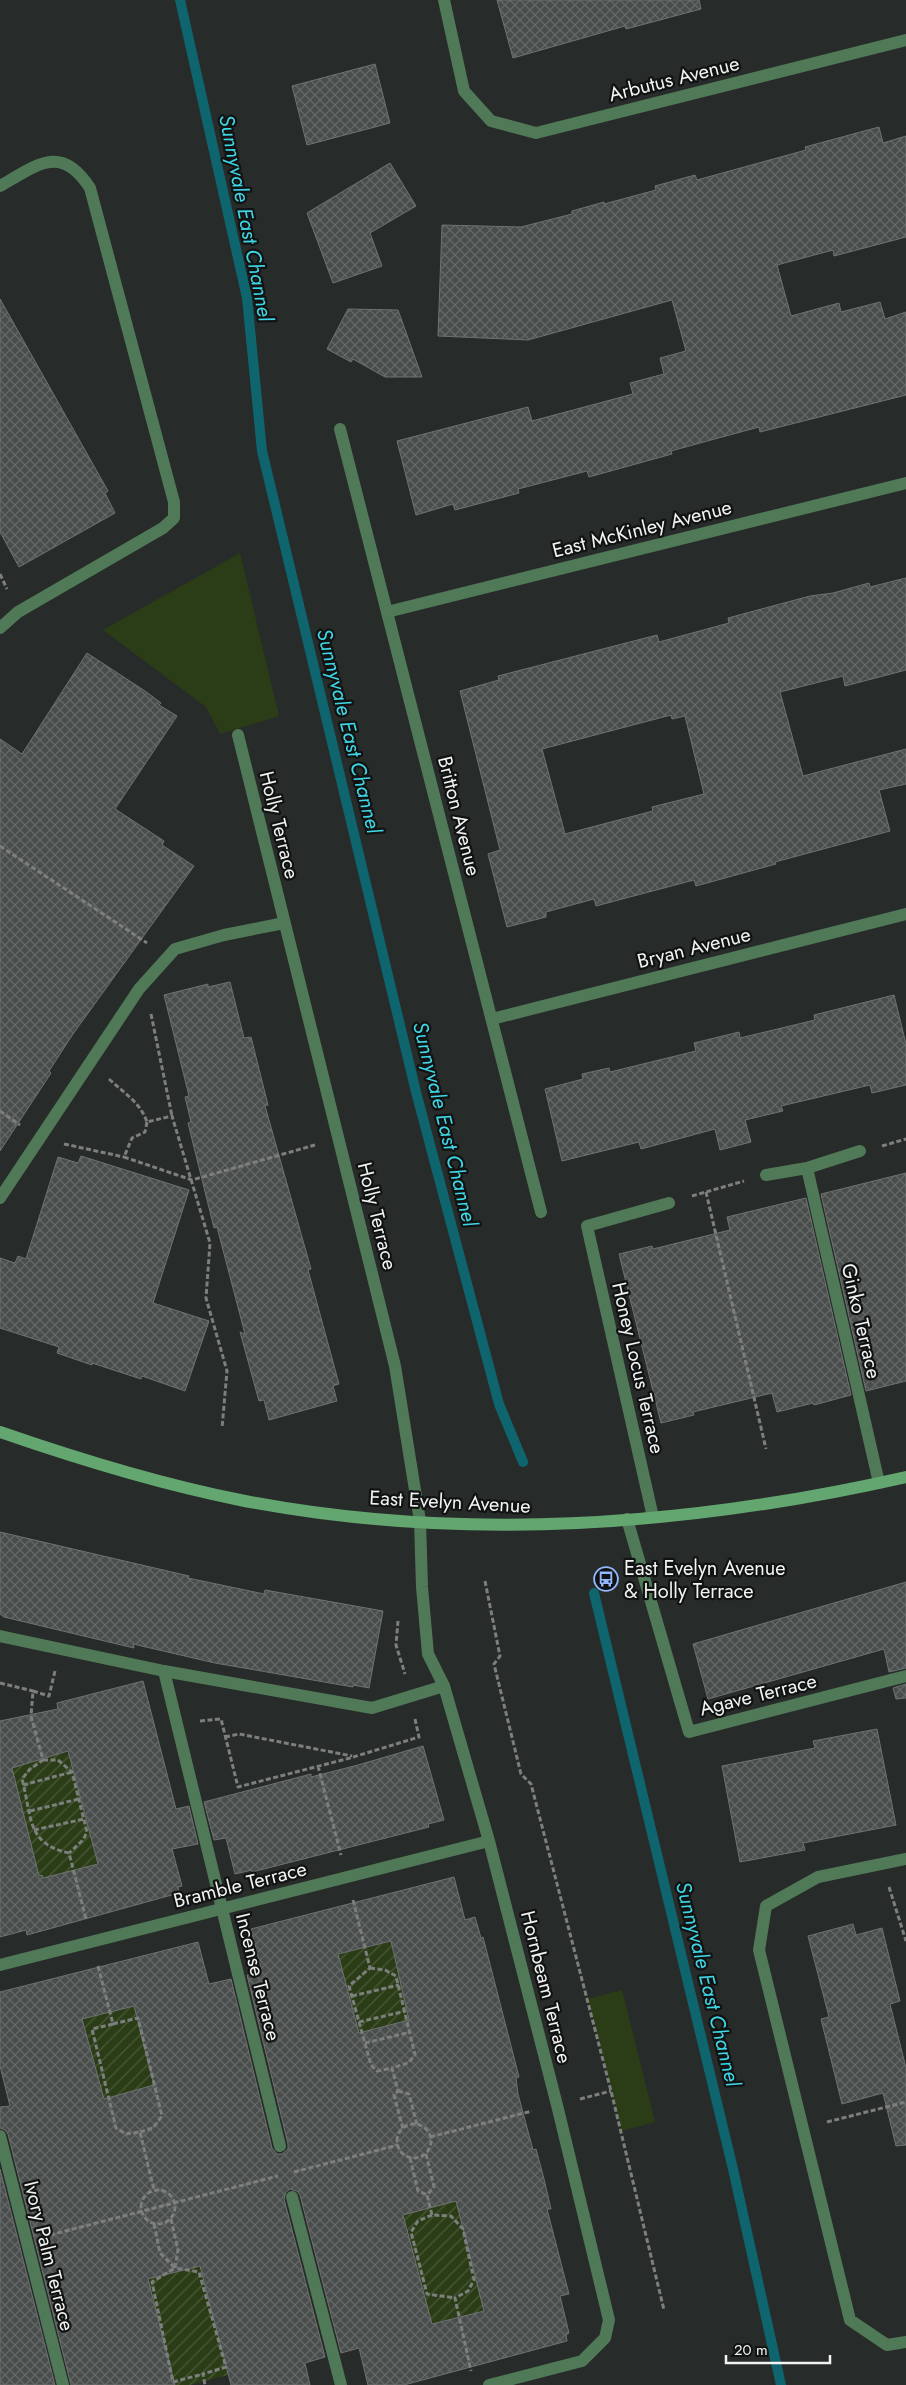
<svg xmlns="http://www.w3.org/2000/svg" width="906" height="2385" font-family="Jost,sans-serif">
<defs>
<pattern id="garden-furrows" width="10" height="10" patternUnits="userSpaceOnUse" patternTransform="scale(1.25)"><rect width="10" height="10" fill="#2b3d16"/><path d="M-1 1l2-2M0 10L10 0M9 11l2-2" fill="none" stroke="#4a5a38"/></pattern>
<pattern id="building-cross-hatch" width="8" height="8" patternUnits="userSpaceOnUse" patternTransform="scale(1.25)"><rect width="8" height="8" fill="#494e4d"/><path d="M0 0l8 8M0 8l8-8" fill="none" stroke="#646867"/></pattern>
</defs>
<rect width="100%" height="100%" fill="#272b29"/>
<!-- park -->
<path fill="#2b3d16" d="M 240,553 L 279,716 L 220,734 L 206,707 L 103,630 Z
M 622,1990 L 655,2122 L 622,2131 L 588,1999 Z"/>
<!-- garden -->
<path fill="url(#garden-furrows)" d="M 47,1711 L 59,1754 L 81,1751 L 108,1862 L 36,1882 L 7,1768 L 17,1717 Z
M 397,1940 L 429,2070 L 366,2085 L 331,1956 Z
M 141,2004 L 173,2134 L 109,2150 L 75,2021 Z
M 469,2198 L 496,2308 L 420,2327 L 391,2218 L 402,2200 Z
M 213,2263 L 240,2372 L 190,2385 L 163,2385 L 135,2282 Z"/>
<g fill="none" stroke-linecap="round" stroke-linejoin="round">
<!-- stream -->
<path stroke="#0f656e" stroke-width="10" d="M 180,0 L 247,298 L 262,451 L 416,1092 L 499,1404 L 523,1462
M 594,1593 L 733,2169 L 781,2385"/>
</g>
<!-- building -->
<path fill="url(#building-cross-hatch)" stroke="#6e7372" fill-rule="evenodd" d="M 497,0 L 699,0 L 701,9 L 626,29 L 625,26 L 513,58 Z
M 375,64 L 390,123 L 307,145 L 292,86 Z
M 879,127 L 883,143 L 906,136 L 906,237 L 834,256 L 833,250 L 777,265 L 791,316 L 839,303 L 841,312 L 880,302 L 885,319 L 906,312 L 906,395 L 760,432 L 759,427 L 722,437 L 671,451 L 672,454 L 589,477 L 587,471 L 518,489 L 519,493 L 455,510 L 453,504 L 416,515 L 397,441 L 528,407 L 532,421 L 633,394 L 630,383 L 664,374 L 660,358 L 686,351 L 672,300 L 528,340 L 438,336 L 442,225 L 521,227 L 572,214 L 572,211 L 604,202 L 604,204 L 656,190 L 655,186 L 695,175 L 697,180 L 806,150 L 805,147 Z
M 390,163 L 416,206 L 370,233 L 382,266 L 333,283 L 307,213 Z
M 0,299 L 108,491 L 105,493 L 115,513 L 19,567 L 0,532 Z
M 348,309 L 398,310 L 422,377 L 385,377 L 353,359 L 351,362 L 327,349 Z
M 906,578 L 906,670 L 845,686 L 843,676 L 780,692 L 803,776 L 906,749 L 906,784 L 879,790 L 890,831 L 775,862 L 776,864 L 696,886 L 694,880 L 596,906 L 594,899 L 546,912 L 546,917 L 507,927 L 488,854 L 500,850 L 460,691 L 499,680 L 498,676 L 657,635 L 659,642 L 729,623 L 728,618 L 810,596 L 833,593 L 869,583 L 870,587 ZM 671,715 L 672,719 L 685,716 L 704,794 L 652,807 L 653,811 L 565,834 L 542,749 Z
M 87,653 L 145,691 L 161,703 L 159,705 L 177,716 L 115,809 L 164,841 L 162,845 L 194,866 L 73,1034 L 49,1071 L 51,1073 L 0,1151 L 0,739 L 22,754 Z
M 230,982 L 244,1038 L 251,1037 L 268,1105 L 265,1106 L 311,1269 L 308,1270 L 339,1384 L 333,1386 L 337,1401 L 269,1420 L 264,1400 L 259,1401 L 240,1332 L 245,1334 L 217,1227 L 214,1228 L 188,1123 L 191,1122 L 185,1097 L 189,1096 L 164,995 L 208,984 L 208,987 Z
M 894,995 L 906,1044 L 906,1085 L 872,1093 L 870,1085 L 781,1106 L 783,1111 L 745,1120 L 751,1142 L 720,1150 L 715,1129 L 641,1149 L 639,1142 L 562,1161 L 545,1089 L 583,1079 L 582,1074 L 609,1068 L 610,1072 L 696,1051 L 694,1043 L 739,1032 L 740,1038 L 815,1020 L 814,1015 Z
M 81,1156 L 189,1190 L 153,1303 L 209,1321 L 185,1391 L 142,1376 L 141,1379 L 92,1363 L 92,1365 L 57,1353 L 59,1347 L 0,1328 L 0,1258 L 15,1263 L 18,1256 L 26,1259 L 58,1157 L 78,1163 Z
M 906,1173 L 906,1381 L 866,1391 L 821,1194 Z
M 806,1198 L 851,1395 L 814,1405 L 813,1403 L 777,1412 L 772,1393 L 693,1412 L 694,1415 L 661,1423 L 619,1254 L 652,1246 L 653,1249 L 730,1230 L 727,1217 Z
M 0,1532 L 189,1576 L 188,1578 L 264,1594 L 265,1590 L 383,1611 L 369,1688 L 353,1685 L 353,1687 L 215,1663 L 133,1644 L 134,1648 L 4,1617 L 0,1614 Z
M 906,1582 L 906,1668 L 889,1672 L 884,1649 L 708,1699 L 693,1644 Z
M 143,1681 L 176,1809 L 189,1806 L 198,1844 L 172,1849 L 182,1886 L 178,1887 L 179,1893 L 27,1935 L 26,1930 L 0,1937 L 0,1721 L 58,1709 L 57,1703 ZM 68,1751 L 98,1864 L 43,1878 L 42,1875 L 39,1876 L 12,1768 Z
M 906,1684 L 906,1698 L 896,1699 L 893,1688 Z
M 877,1729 L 896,1825 L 803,1843 L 805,1850 L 740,1862 L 722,1766 L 815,1748 L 813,1741 Z
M 423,1746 L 444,1820 L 428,1824 L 429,1827 L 252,1872 L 252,1870 L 235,1874 L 226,1838 L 214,1840 L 204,1802 L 311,1774 L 311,1777 L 358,1765 Z
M 454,1877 L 465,1920 L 475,1917 L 481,1938 L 483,1937 L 519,2077 L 516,2078 L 518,2094 L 533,2150 L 536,2149 L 544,2179 L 551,2209 L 547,2209 L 569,2294 L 560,2296 L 569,2333 L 566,2335 L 567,2341 L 404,2385 L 368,2385 L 359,2348 L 341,2353 L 300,2195 L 297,2191 L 290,2189 L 286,2192 L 284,2199 L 325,2357 L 305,2363 L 310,2385 L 231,2385 L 200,2266 L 148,2279 L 175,2385 L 71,2385 L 8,2134 L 5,2130 L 0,2128 L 0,2107 L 10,2106 L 0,2066 L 0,1992 L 198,1942 L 209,1984 L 231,1979 L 272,2148 L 277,2154 L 282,2154 L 288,2149 L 288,2144 L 247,1975 L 262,1972 L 251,1929 ZM 391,1941 L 409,2020 L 359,2033 L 338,1954 ZM 134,2006 L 154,2085 L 104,2099 L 82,2019 ZM 456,2201 L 484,2311 L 432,2324 L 403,2215 Z
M 853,1924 L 856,1935 L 882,1928 L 900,2001 L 890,2004 L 906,2068 L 906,2145 L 896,2146 L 883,2093 L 842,2104 L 821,2019 L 829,2017 L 808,1936 Z
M 0,2169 L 55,2385 L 0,2385 Z"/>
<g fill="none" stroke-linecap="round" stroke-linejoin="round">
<!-- path -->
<path stroke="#7c7f7d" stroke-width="3" stroke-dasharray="5 2.5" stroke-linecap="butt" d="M 0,574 L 7,589
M 0,846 L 147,943
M 151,1014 L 172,1116
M 109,1079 C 125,1094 140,1102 147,1122 L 172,1116 L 210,1243 L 206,1298 L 227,1371 L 222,1428
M 0,1111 L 20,1125
M 147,1122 L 145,1132 L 132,1138 L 124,1157 L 192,1180 L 315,1145
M 64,1144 L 124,1157
M 882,1146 L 906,1139
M 706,1192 L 766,1449
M 692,1196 L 744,1181
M 485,1581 L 500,1656 L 494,1664 L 521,1774 L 531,1784 L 611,2091 L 664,2310
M 398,1621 L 396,1645 L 405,1674
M 55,1671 L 49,1696 L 33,1691 L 31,1716 L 43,1760 L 30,1769 L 22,1779 C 32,1816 26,1844 69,1853 L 86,1919
M 0,1683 L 33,1691
M 200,1721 L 221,1719 L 238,1787 L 350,1758 L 419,1737 L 415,1719
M 225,1737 L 239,1734 L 352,1756
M 43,1760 L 58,1760 L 72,1772 L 87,1832 L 83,1840 L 69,1853
M 318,1766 L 341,1855
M 23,1785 L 72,1772
M 30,1811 L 79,1799
M 34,1830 L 84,1819
M 889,1887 L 906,1941
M 353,1900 L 370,1968 L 349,1986 L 371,2065 L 377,2071 L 392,2068 L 398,2091 L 394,2095 L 403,2129
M 98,1966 L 113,2024 L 92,2029 L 116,2128 L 126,2134 L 140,2132 L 154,2190
M 370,1968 L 385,1970 L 396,1976 L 415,2055 L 408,2063 L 392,2068
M 352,1996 L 399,1985
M 359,2022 L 406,2011
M 113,2024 L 138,2018 L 162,2116 L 153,2128 L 140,2132
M 365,2043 L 411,2032
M 398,2091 L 409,2094 L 417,2125
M 580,2099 L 611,2091
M 827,2122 L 906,2102
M397 2141a17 17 0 1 1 34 0a17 17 0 1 1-34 0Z
M 430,2137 L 532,2111
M 426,2154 L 434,2187 L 427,2195 L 432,2215 L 451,2216 L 463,2229 L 474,2280 L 468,2291 L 455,2298 L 471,2371
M 410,2158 L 418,2191 L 427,2195
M 294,2172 L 398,2145
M141 2207a17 17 0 1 1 34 0a17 17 0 1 1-34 0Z
M 432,2215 L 418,2221 L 411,2232 L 427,2294 L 455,2298
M 171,2219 L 178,2250 L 175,2268 L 199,2272 L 226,2367 L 203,2374 L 205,2385
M 154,2224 L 160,2253 L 175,2268 L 152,2282 L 173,2382 L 203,2374
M 50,2235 L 278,2176"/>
<!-- lane -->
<path stroke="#507958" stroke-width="12" d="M 0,186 C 37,165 61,143 90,188 L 174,502 L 174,518 L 163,528 L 18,612 L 0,628
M 340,429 L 541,1212
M 807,1168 L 879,1483
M 766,1175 L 807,1168 L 860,1151
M 653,1517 L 587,1226 L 669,1203
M 627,1519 L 689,1732 L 906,1676
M 0,1636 L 164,1671 L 372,1708 L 444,1686
M 906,1859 L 818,1877 L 766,1906 L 759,1950 L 850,2320 L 887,2345 L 906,2342"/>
<!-- street -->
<path stroke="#507958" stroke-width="12" d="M 444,0 L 464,91 L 491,121 L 536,133 L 906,40
M 387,612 L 906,483
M 238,735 L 395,1366 L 420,1521 L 422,1587 L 428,1654 L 444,1686 L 489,1841 L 557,2105 L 609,2320 L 605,2338 L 582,2361 L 489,2385
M 492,1019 L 906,914
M 0,1198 L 139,989 L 175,949 L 224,935 L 284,923
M 164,1671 L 280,2146
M 0,1965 L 489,1841
M 0,2136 L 63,2385
M 292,2197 L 341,2385"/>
<!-- secondary -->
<path stroke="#63a670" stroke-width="12" d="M 0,1432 C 78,1459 159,1484 240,1500 C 460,1543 689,1526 906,1477"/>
</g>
<!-- icons -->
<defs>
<g id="bus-ring" transform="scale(1.25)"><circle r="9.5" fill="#111312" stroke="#92b7fd" stroke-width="1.5"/><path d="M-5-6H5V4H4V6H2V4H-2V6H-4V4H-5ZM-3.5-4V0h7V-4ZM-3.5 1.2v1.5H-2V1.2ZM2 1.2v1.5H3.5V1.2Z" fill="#92b7fd"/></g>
</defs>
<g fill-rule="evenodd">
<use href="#bus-ring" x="606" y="1579"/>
</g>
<g text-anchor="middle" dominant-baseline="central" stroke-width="4.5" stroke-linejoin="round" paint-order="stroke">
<!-- street labels -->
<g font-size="20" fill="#f2f4f3" stroke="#111312">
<text transform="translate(674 79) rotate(-14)">Arbutus Avenue</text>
<text transform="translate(642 529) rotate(-14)">East McKinley Avenue</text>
<text transform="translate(459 816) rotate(76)">Britton Avenue</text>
<text transform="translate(279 825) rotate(76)">Holly Terrace</text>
<text transform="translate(694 948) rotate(-14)">Bryan Avenue</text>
<text transform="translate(377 1216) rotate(76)">Holly Terrace</text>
<text transform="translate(861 1321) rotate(77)">Ginko Terrace</text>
<text transform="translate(638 1368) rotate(77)">Honey Locus Terrace</text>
<text transform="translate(450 1502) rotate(3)">East Evelyn Avenue</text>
<text transform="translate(758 1695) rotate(-14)">Agave Terrace</text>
<text transform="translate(240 1885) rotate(-14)">Bramble Terrace</text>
<text transform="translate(258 1977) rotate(76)">Incense Terrace</text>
<text transform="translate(546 1987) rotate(76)">Hornbeam Terrace</text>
<text transform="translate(49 2256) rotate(76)">Ivory Palm Terrace</text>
</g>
<!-- poi labels -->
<g font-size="20" fill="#f2f4f3" stroke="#111312" text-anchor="start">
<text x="624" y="1568">East Evelyn Avenue<tspan x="624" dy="23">&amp; Holly Terrace</tspan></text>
</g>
<!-- water labels -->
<g font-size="21" font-style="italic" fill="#3fd7e7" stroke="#111312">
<text transform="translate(246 218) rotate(79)">Sunnyvale East Channel</text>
<text transform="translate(349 731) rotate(76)">Sunnyvale East Channel</text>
<text transform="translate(445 1124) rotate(76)">Sunnyvale East Channel</text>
<text transform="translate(708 1984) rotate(76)">Sunnyvale East Channel</text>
</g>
</g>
<!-- scale -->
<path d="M726 2355v8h104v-8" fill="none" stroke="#f2f4f3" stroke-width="2.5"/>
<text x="734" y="2355" font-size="15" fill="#f2f4f3" stroke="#111312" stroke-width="4" paint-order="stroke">20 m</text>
</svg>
